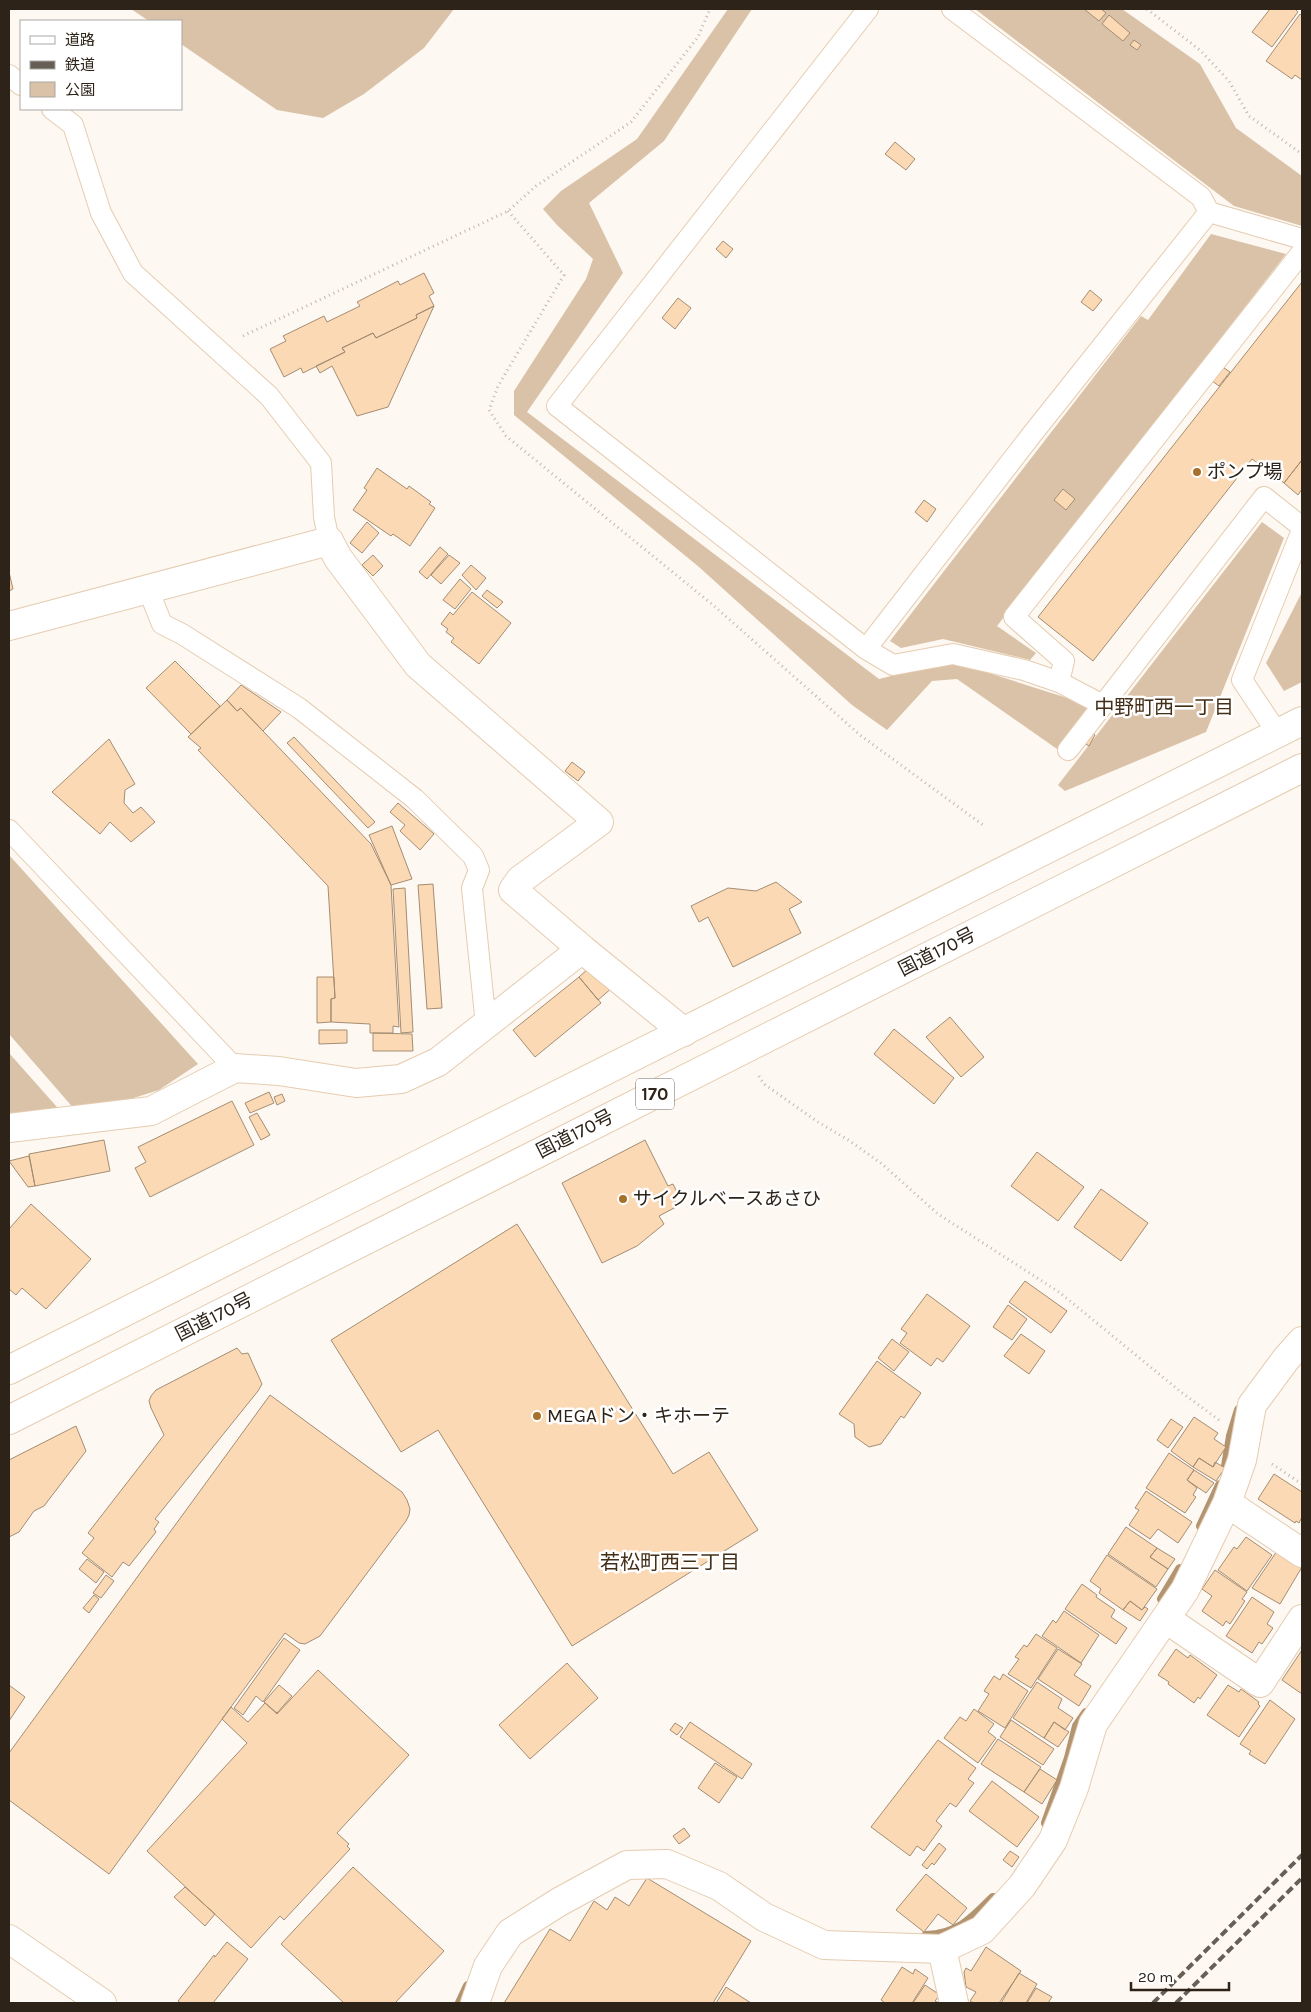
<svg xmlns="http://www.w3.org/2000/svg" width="1311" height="2012" font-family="Karla,'Noto Sans JP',sans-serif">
<rect width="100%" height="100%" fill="#fdf8f2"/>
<!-- green -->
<path fill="#d9c2a8" d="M 131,9 L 454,9 L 424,48 L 364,94 L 323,118 L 277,110 L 181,44 L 181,21 L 149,21 Z
M 728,9 L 752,9 L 664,141 L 589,203 L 623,273 L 527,412 L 879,679 L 951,661 L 1089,705 L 1057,749 L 957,679 L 932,681 L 887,730 L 852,705 L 699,567 L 514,415 L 514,391 L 586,279 L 593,259 L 557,225 L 543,209 L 561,191 L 637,139 Z
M 975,9 L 1122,9 L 1200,64 L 1236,128 L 1302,176 L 1302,226 L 1234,206 Z
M 1211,234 L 1286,254 L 997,626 L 1036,653 L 1030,660 L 943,639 L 901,648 L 890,641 L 1141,316 L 1148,320 Z
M 1262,522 L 1284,538 L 1206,732 L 1065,791 L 1058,785 Z
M 1302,592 L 1302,682 L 1284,691 L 1266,663 Z
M 9,855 L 198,1064 L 159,1090 L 124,1101 L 76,1111 L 9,1034 Z
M 9,1053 L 64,1115 L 9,1124 Z"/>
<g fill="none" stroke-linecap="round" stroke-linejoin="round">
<!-- stream -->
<path stroke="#b39471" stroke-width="10" d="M 1225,1472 L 1231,1436 L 1239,1410
M 1201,1526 L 1220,1485
M 1162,1599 L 1180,1569
M 1046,1823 L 1069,1758 L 1077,1726 L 1086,1713
M 926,1936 C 958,1935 972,1919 993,1898
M 460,2003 L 468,1986"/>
</g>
<!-- building -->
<path fill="#fbd9b4" stroke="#a48d73" d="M 1084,9 L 1101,9 L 1106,13 L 1099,21 Z
M 1270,9 L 1297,9 L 1296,10 L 1298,12 L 1272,47 L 1252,32 Z
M 1300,14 L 1302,16 L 1302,80 L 1295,75 L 1292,79 L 1266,61 Z
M 1109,15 L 1130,33 L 1123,41 L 1102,24 Z
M 1134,40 L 1141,45 L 1137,50 L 1130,45 Z
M 895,142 L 915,159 L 906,170 L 885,154 Z
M 723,241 L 733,249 L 726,258 L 716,249 Z
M 424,273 L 434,293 L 429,296 L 434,306 L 416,315 L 417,318 L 376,338 L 373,333 L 342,348 L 345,352 L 303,373 L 301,368 L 284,377 L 270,349 L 286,341 L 283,336 L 324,316 L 327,322 L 360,306 L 357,302 L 398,281 L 400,285 Z
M 1302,282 L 1302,460 L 1284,483 L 1252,459 L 1093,661 L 1038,617 Z
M 1090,290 L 1102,300 L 1093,311 L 1081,302 Z
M 678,298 L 691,308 L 675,329 L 662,318 Z
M 434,306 L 388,407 L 357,416 L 332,366 L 320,373 L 316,366 L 345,352 L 342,348 L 373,333 L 376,338 L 417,318 L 416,315 Z
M 1218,364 L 1230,372 L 1219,386 L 1207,377 Z
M 1302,460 L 1302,489 L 1298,495 L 1284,483 Z
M 377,468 L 407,489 L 409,486 L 431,502 L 429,504 L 435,508 L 410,546 L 393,534 L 391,536 L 353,510 L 367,490 L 364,488 Z
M 1063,489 L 1075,499 L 1066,510 L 1054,500 Z
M 924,500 L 936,509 L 927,522 L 915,512 Z
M 367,522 L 379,533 L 362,553 L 350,543 Z
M 440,547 L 448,554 L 427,579 L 419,572 Z
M 373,555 L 383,566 L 373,576 L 362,565 Z
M 449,555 L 460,563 L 441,584 L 431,575 Z
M 471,565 L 486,578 L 476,590 L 462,575 Z
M 9,572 L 13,589 L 9,591 Z
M 460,579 L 471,589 L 455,609 L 443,600 Z
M 487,590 L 503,602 L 497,608 L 482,596 Z
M 472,592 L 511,623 L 479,664 L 451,642 L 454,638 L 446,632 L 448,629 L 441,624 L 450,612 L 453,615 Z
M 175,661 L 220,706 L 191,734 L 146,688 Z
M 241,685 L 281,712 L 263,731 L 241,708 L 237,711 L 227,700 Z
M 227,700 L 237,711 L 241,708 L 371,844 L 391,885 L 399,1027 L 393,1026 L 393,1033 L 370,1033 L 370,1024 L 331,1022 L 331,999 L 335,998 L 328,886 L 198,750 L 201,748 L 188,737 Z
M 1091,732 L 1095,735 L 1089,746 L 1084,743 Z
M 294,737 L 375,822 L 368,828 L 287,743 Z
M 109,739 L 135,784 L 125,790 L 124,803 L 133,813 L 141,807 L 155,822 L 131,842 L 110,822 L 100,834 L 52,792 Z
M 572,762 L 585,772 L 578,781 L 565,771 Z
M 398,803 L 434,834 L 420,850 L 400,831 L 405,825 L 390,812 Z
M 392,826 L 412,879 L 391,885 L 369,835 Z
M 776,882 L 802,902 L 789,909 L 801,933 L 733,967 L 708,917 L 699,922 L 691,906 L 728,888 L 756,891 Z
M 433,884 L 442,1008 L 427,1009 L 418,885 Z
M 405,888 L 413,1032 L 401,1033 L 393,889 Z
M 588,969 L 613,987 L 598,1000 L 579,977 Z
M 317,977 L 334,977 L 335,998 L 331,999 L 331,1022 L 317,1023 Z
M 579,977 L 601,1003 L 535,1057 L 513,1030 Z
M 950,1017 L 984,1057 L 961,1077 L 926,1037 Z
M 894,1029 L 954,1078 L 934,1104 L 874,1054 Z
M 319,1030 L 347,1030 L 347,1043 L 319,1044 Z
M 373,1033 L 412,1034 L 413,1051 L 373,1051 Z
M 269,1092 L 274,1103 L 250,1113 L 245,1103 Z
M 282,1094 L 285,1101 L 277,1105 L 274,1097 Z
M 232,1101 L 254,1145 L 150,1197 L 135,1168 L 146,1162 L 138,1147 Z
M 257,1113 L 270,1135 L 261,1140 L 249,1117 Z
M 104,1140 L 110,1171 L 35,1186 L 29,1154 Z
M 645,1140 L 668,1186 L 673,1184 L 679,1196 L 674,1199 L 678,1206 L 659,1216 L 664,1224 L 637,1246 L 602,1263 L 562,1183 Z
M 1037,1152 L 1084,1187 L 1058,1221 L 1011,1186 Z
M 29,1156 L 35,1186 L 28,1187 L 9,1161 Z
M 1101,1189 L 1148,1223 L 1121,1261 L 1074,1227 Z
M 31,1204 L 91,1259 L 46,1309 L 22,1288 L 16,1295 L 9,1289 L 9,1229 Z
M 517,1224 L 673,1474 L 709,1452 L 758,1530 L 572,1646 L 438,1430 L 401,1452 L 331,1340 Z
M 1025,1281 L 1067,1311 L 1051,1333 L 1009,1302 Z
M 927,1294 L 970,1326 L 943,1362 L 937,1358 L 931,1366 L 900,1343 L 907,1333 L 901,1329 Z
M 1008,1305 L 1027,1319 L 1012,1340 L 993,1327 Z
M 1021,1334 L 1045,1351 L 1029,1374 L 1004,1356 Z
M 892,1339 L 909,1352 L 894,1371 L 878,1358 Z
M 237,1348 L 242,1354 L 248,1353 L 262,1384 L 258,1391 L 155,1519 L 159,1522 L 154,1529 L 156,1532 L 129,1566 L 123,1562 L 112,1577 L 82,1553 L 94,1538 L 88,1533 L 164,1435 L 151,1408 L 149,1401 L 151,1396 L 156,1390 Z
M 877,1361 L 921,1393 L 904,1418 L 901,1416 L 881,1444 L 869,1447 L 855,1437 L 854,1424 L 839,1414 Z
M 270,1395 L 402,1492 L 407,1500 L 410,1509 L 409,1515 L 406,1521 L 320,1636 L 305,1644 L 299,1643 L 285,1633 L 109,1874 L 9,1800 L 9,1753 Z
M 1194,1417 L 1218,1433 L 1214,1439 L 1226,1447 L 1213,1467 L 1199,1458 L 1193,1467 L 1171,1451 Z
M 1171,1419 L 1183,1427 L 1168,1448 L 1157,1440 Z
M 76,1426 L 86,1451 L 44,1506 L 34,1511 L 19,1532 L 9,1537 L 9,1460 Z
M 1169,1453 L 1194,1470 L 1187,1480 L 1197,1488 L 1193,1495 L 1196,1497 L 1185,1513 L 1146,1488 Z
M 1199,1458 L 1213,1467 L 1215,1462 L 1225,1468 L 1216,1481 L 1193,1467 Z
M 1194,1470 L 1214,1483 L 1206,1493 L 1187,1480 Z
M 1274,1474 L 1302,1492 L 1302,1517 L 1299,1523 L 1296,1521 L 1295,1523 L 1258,1499 Z
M 1146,1491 L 1192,1522 L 1178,1543 L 1158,1529 L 1150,1539 L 1129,1525 L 1139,1510 L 1135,1508 Z
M 1126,1527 L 1157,1548 L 1150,1557 L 1168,1569 L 1156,1587 L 1108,1554 Z
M 1246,1537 L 1272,1555 L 1247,1591 L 1218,1570 L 1234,1547 L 1237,1549 Z
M 1157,1548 L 1175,1559 L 1168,1569 L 1150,1557 Z
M 1277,1551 L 1302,1567 L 1280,1604 L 1252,1588 Z
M 1107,1555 L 1157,1589 L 1142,1610 L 1130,1601 L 1123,1610 L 1099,1593 L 1101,1589 L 1090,1581 Z
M 87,1559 L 104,1572 L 96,1583 L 79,1569 Z
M 1215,1570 L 1247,1592 L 1242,1599 L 1245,1601 L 1230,1624 L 1226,1621 L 1223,1626 L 1202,1611 L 1212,1596 L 1202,1589 Z
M 106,1575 L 114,1581 L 101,1598 L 93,1593 Z
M 1082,1584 L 1097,1595 L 1096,1597 L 1115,1610 L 1111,1617 L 1127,1628 L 1116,1644 L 1065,1609 Z
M 94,1595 L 99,1599 L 89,1613 L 83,1608 Z
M 1252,1597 L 1274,1612 L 1267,1624 L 1273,1628 L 1262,1644 L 1259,1642 L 1252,1653 L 1226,1636 Z
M 1130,1601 L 1142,1610 L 1145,1607 L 1148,1609 L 1140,1621 L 1123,1610 Z
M 1064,1611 L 1099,1635 L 1081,1663 L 1042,1636 L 1053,1620 L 1056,1623 Z
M 1036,1634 L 1057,1648 L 1031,1688 L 1008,1674 L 1019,1659 L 1015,1657 L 1024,1645 L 1027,1647 Z
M 284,1638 L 300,1650 L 263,1702 L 256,1696 L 243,1715 L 234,1708 Z
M 1058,1649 L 1082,1664 L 1074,1675 L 1091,1686 L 1079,1706 L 1038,1679 Z
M 1176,1649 L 1188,1658 L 1190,1655 L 1217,1675 L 1200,1699 L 1198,1697 L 1194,1703 L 1168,1684 L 1169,1682 L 1158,1675 Z
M 1302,1650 L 1302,1694 L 1282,1680 Z
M 567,1663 L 598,1698 L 530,1759 L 499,1725 Z
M 318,1670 L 409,1755 L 337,1833 L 349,1844 L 347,1846 L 350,1849 L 284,1920 L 280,1916 L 251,1948 L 147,1851 L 247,1743 L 222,1719 L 231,1707 L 248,1722 L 265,1703 L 277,1714 Z
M 1003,1674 L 1028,1691 L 1005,1728 L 978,1711 L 989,1694 L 984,1691 L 994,1676 L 1000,1680 Z
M 1037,1682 L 1062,1699 L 1058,1708 L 1073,1718 L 1065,1730 L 1054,1722 L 1044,1738 L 1013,1718 Z
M 9,1685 L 25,1697 L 9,1721 Z
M 279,1685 L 292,1696 L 277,1713 L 264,1702 Z
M 1228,1685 L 1239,1692 L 1241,1689 L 1259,1702 L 1258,1704 L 1260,1706 L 1239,1737 L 1207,1715 Z
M 1270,1700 L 1295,1719 L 1265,1764 L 1249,1754 L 1251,1751 L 1240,1744 Z
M 974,1709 L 994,1724 L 988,1732 L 996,1738 L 978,1763 L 944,1738 L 960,1717 L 966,1721 Z
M 1011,1720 L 1054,1749 L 1043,1765 L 1000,1737 Z
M 690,1722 L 752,1764 L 742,1779 L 680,1737 Z
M 1054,1722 L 1069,1732 L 1058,1747 L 1044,1738 Z
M 675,1723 L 683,1728 L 677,1735 L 670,1730 Z
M 998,1739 L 1041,1767 L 1024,1792 L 981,1764 Z
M 938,1740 L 976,1768 L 968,1779 L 974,1783 L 956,1807 L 950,1803 L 936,1821 L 942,1826 L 924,1851 L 917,1846 L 910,1856 L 871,1827 Z
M 715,1763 L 737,1777 L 719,1803 L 698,1788 Z
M 1040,1769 L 1057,1780 L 1042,1804 L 1024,1792 Z
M 992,1781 L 1039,1817 L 1017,1847 L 969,1811 Z
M 684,1828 L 690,1836 L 679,1844 L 673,1836 Z
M 939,1843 L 946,1849 L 934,1865 L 932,1863 L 927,1869 L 922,1865 Z
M 1010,1851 L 1019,1857 L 1012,1867 L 1003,1860 Z
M 353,1867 L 444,1951 L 395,2003 L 344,2003 L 281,1944 Z
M 926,1874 L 967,1908 L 953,1925 L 938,1914 L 924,1932 L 896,1910 Z
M 647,1878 L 751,1941 L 713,2003 L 504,2003 L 550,1929 L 570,1941 L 594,1901 L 607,1910 L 615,1897 L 629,1906 Z
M 185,1887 L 215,1914 L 205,1926 L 174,1897 Z
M 227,1942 L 248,1959 L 213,2003 L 181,2003 L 178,2001 L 214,1955 L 215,1957 Z
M 986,1947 L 1021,1971 L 999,2003 L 974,2003 L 970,2001 L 976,1992 L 966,1987 L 964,1972 L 966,1968 L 971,1971 Z
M 902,1967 L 913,1974 L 915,1969 L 928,1978 L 912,2003 L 885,2003 L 881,2000 Z
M 1019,1973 L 1037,1984 L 1026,2003 L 1001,2003 Z
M 925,1985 L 940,1995 L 935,2001 L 939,2003 L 913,2003 Z
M 726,1987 L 751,2003 L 716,2003 Z
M 1036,1988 L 1052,1997 L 1048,2003 L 1027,2003 Z"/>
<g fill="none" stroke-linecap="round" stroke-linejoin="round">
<!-- lane casing -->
<g stroke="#e5ccb0" stroke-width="22">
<path id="lane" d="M 868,9 L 557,406 L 866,649 L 893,665 L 953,654 L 1024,670 L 1059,682 L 1103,705
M 952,9 L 1201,197 L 1209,212
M 9,75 L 21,85
M 52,109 L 73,125 L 101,213 L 133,273 L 269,396 L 321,463 L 324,517 L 329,541
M 148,589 L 162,624 L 182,634 L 299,708 L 415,799 L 473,856 L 479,870 L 472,888 L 486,1025
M 866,649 L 1033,433 L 1209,212 L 1302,239
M 1059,682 L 1064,661 L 1014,617 L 1302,252
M 1278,734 L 1242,680 L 1302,530
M 1068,750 L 1264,497 L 1302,527
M 9,830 L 235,1068"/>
</g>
<!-- street casing -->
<g stroke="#e5ccb0" stroke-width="30">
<path id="street" d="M 582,949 L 684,1032
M 9,1128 L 151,1111 L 235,1068 L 279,1071 L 356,1083 L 401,1079 L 438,1062 L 582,949 L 513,890 L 520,880 L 599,822 L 418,665 L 338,558 L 329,541
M 1227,1503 L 1302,1553
M 1166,1619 L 1260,1683 L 1302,1619
M 942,1949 L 954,2003
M 475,2003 L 488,1966 L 510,1933 L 559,1902 L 627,1865 L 667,1864 L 719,1886 L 764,1917 L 824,1945 L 942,1949 L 982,1930 L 1022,1886 L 1053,1840 L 1074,1788 L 1093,1724 L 1185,1590 L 1227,1503 L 1242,1460 L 1252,1405 L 1286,1359 L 1302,1341"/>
</g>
<!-- secondary casing -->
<g stroke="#e5ccb0" stroke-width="30">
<path id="secondary" d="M 9,626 L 329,541
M 9,1939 L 102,2003"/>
</g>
<!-- highway casing -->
<g stroke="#e5ccb0" stroke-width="30">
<path id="highway" d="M 9,1370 L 1302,721
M 9,1420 L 1302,768"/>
</g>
<!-- path -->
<path stroke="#bfb8b1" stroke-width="3" stroke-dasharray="1 4" stroke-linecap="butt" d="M 1147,9 L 1201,51 L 1229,81 L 1249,116 L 1302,154
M 508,211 L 564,275 L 498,386 L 489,410 L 506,436 L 713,605 L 860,735 L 983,825
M 243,336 L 508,211 L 536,186 L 631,122 L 698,37 L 710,9
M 759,1076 L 764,1084 L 818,1122 L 850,1141 L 882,1164 L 938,1214 L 1059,1292 L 1181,1392 L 1219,1420
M 1272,1464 L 1302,1484"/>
<!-- lane -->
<use href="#lane" stroke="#fff" stroke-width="20"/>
<!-- street -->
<use href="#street" stroke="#fff" stroke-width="28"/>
<!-- secondary -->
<use href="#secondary" stroke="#fff" stroke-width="28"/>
<!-- highway -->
<use href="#highway" stroke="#fff" stroke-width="28"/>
<!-- rail -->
<path stroke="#675f56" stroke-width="4" stroke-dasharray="8 4" stroke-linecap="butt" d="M 1153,2003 L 1302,1855
M 1176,2003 L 1302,1878"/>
</g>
<!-- markers -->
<g fill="#a6712b" stroke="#fff" stroke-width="2">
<circle cx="1197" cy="472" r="5"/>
<circle cx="623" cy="1199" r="5"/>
<circle cx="537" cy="1416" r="5"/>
</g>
<g text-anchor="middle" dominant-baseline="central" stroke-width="5" stroke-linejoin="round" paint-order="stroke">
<!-- shield labels -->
<rect fill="#fff" stroke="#6c655e" stroke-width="1" x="636" y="1078.5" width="38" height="31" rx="4"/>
<g font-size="18" font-weight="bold" fill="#2d2319">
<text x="655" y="1094">170</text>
</g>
<!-- poi labels -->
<g font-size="19" fill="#2d2319" stroke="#fff" text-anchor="start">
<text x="1207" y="472">ポンプ場</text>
<text x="633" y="1199">サイクルベースあさひ</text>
<text x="547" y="1416">MEGAドン・キホーテ</text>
</g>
<!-- street labels -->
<g font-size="19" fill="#2d2319" stroke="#fff">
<text transform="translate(937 952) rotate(-27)">国道170号</text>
<text transform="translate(575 1134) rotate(-27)">国道170号</text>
<text transform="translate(214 1317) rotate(-27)">国道170号</text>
</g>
<!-- neighbourhood labels -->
<g font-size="20" fill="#432f18" stroke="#fff">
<text x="1164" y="707">中野町西一丁目</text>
<text x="670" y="1562">若松町西三丁目</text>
</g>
</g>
<!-- border -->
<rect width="1311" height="2012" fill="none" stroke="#2d2319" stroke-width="20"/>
<!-- legend -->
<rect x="20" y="20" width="162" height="90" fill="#ffffff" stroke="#aba7a3"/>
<rect x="30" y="36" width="25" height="8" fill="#ffffff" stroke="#aba7a3"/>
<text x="65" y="45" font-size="15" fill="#2d2319">道路</text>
<rect x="30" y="61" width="25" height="8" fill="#675f56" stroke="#aba7a3"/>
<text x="65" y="70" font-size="15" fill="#2d2319">鉄道</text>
<rect x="30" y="82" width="25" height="15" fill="#d9c2a8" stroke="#aba7a3"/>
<text x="65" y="95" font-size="15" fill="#2d2319">公園</text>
<!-- scale -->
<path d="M1131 1982v8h98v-8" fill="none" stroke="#2d2319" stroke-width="2.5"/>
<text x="1138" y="1982" font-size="15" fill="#2d2319" stroke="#ffffff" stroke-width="4" paint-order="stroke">20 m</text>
</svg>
